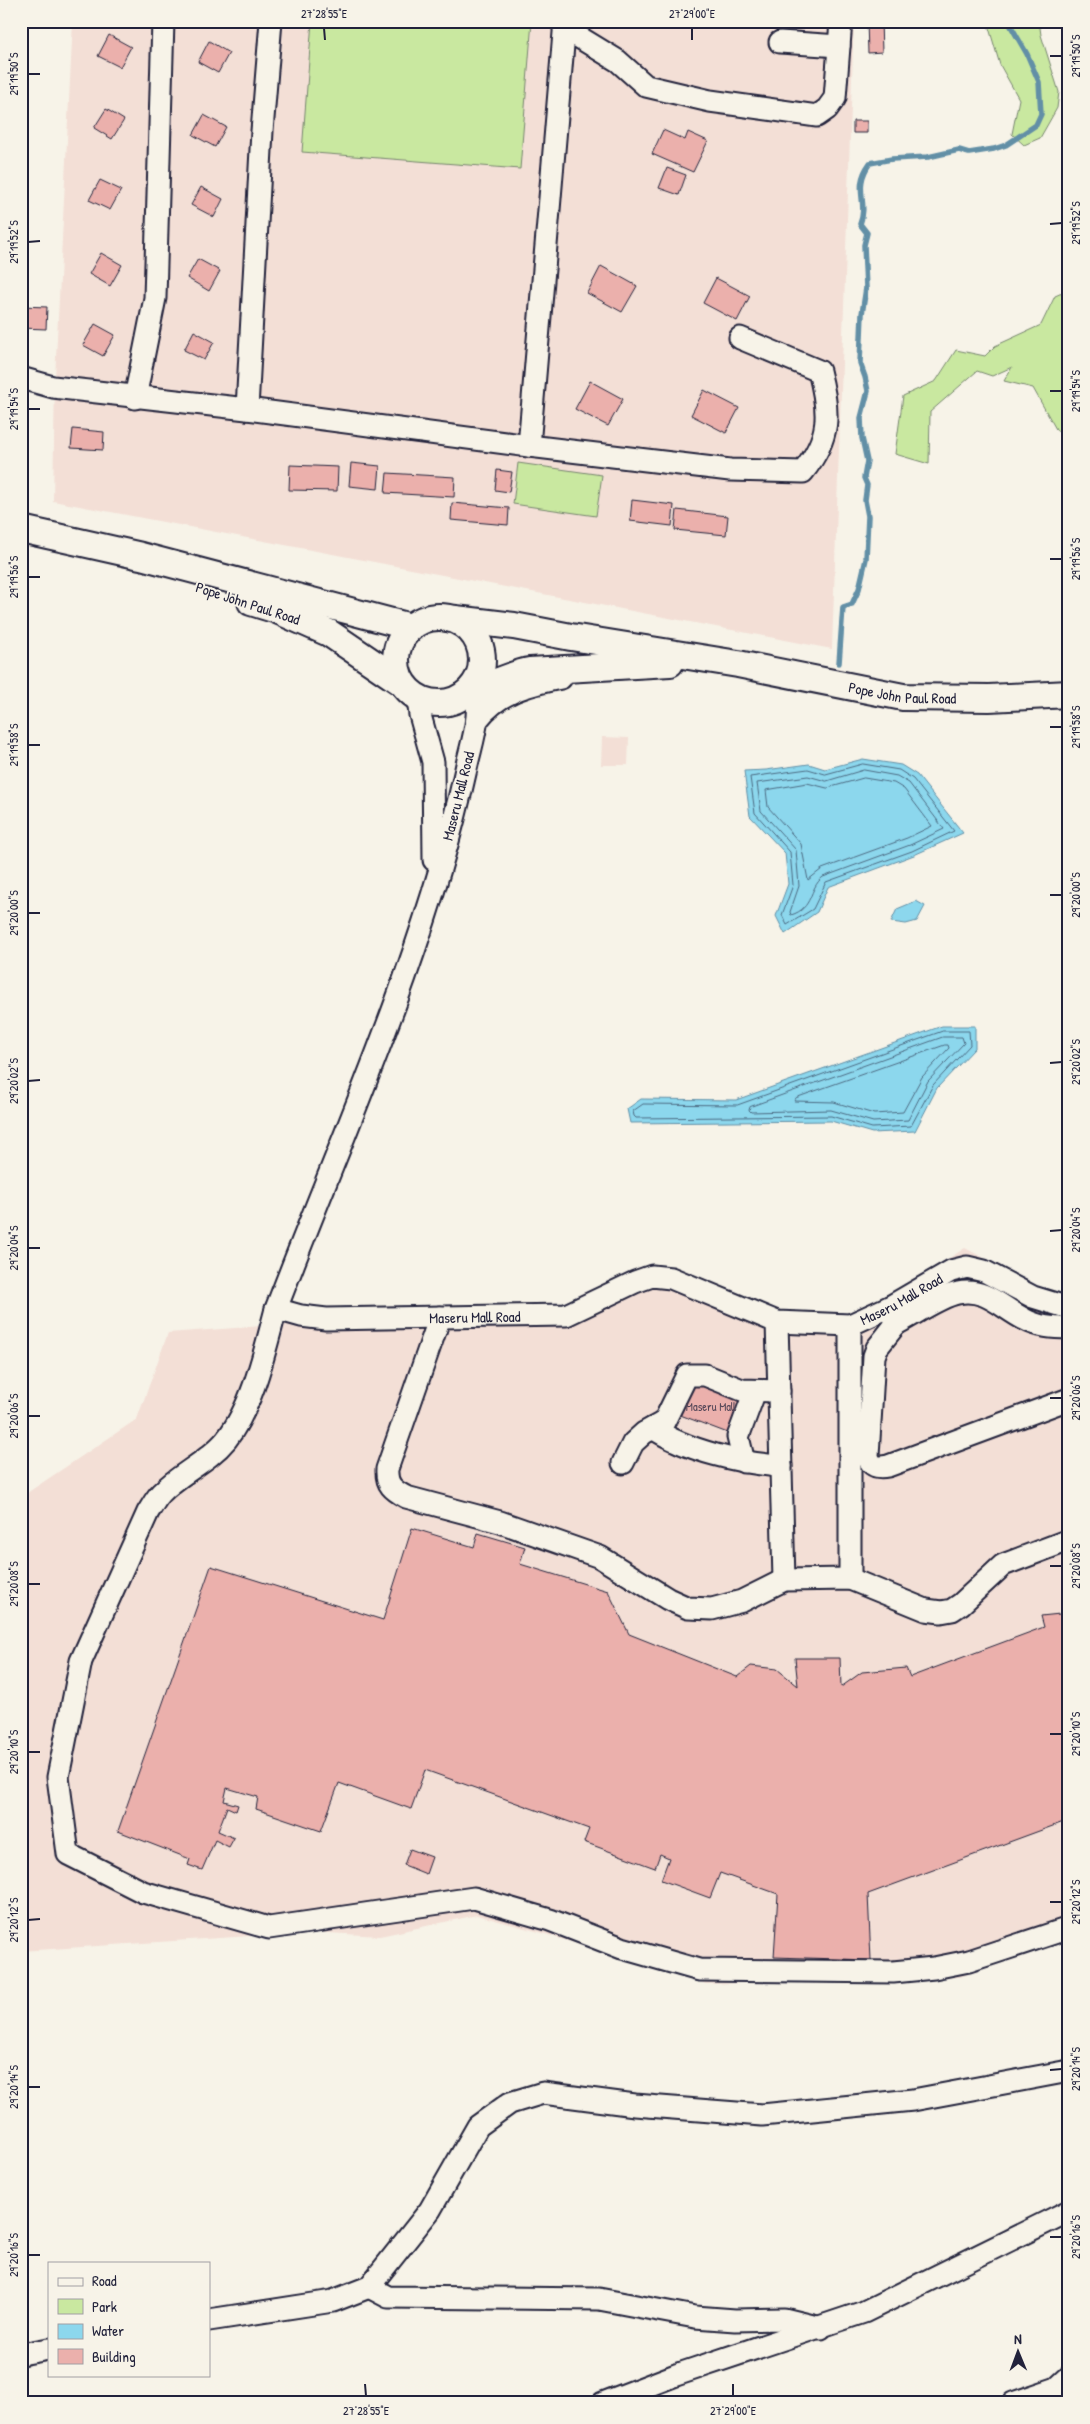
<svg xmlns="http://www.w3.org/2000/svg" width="1090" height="2424" font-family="'Patrick Hand',sans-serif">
<rect width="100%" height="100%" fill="#f7f3e8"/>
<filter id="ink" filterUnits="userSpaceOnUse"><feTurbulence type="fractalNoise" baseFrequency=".02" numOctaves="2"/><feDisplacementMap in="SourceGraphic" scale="10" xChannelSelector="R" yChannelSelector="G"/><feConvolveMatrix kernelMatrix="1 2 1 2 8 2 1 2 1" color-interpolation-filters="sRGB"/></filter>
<g filter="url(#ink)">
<!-- built -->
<path fill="#f3dfd6" d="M 73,21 L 854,21 L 832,649 L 53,501 L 55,378 Z
M 602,737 L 629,738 L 628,765 L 601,765 Z
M 965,1248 L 1063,1300 L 1069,1300 L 1069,1938 L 960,1977 L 706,1984 L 539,1932 L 477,1915 L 380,1936 L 310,1932 L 21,1951 L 21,1497 L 137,1419 L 168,1333 L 466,1311 L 568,1312 L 656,1265 L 780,1319 L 850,1321 Z"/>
<!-- green -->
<path fill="#c9e8a0" stroke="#76856e" d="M 312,21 L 532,21 L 520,169 L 302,152 Z
M 625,21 L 717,21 L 717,25 L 625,24 Z
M 987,21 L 1039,21 L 1041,35 L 1059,92 L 1057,108 L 1040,138 L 1024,145 L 1012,134 L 1019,99 L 1000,65 Z
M 1069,290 L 1069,332 L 1065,365 L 1069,366 L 1069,434 L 1057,431 L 1033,388 L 1004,381 L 1012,367 L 992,376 L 977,371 L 930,412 L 929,464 L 895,454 L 903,396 L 936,381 L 956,350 L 985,356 L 995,346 L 1041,325 L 1055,296 Z
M 518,463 L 602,475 L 596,516 L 513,504 Z"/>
<!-- water -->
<path fill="#8cd7ed" stroke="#628fa6" d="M 863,759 L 901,765 L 917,775 L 963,833 L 914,855 L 828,887 L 817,912 L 785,934 L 776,916 L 788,884 L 785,853 L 750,816 L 744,771 L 766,770 L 809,764 L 825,769 Z
M 916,901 L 925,906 L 917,921 L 906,924 L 891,922 L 897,909 Z
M 942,1026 L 975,1026 L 975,1048 L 937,1088 L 915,1131 L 872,1133 L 831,1121 L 630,1123 L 627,1109 L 641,1099 L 736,1100 Z"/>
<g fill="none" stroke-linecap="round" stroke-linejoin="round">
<!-- shore -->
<path stroke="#4c6a82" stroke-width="1" d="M 863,764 L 899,770 L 913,779 L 954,831 L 912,851 L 826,882 L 813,909 L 787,925 L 782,915 L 793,885 L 790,852 L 755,813 L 750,777 L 808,769 L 825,774 Z
M 864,770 L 897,776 L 909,783 L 944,829 L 910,845 L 823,877 C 808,889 814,908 791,915 L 790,912 L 799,886 L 796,850 L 761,811 L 757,783 L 808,776 L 826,781 Z
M 864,778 L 894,783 L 904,789 L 932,826 L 907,838 L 822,869 L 808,880 L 801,844 L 768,807 L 766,790 L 807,783 L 827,788 Z
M 943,1031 L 969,1031 L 970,1045 L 933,1085 L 911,1126 L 872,1128 L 831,1116 L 636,1118 L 634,1116 L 633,1111 L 643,1104 L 737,1105 Z
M 943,1037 L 962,1037 L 964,1043 L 928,1081 L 908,1120 L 873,1122 L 831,1110 L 751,1112 L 749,1110 L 750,1107 Z
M 945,1045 L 948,1045 L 949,1048 L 922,1077 L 903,1112 L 874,1114 L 834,1102 L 794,1101 L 796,1098 Z"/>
<!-- stream -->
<path stroke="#628fa6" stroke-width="5.5" d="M 839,663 L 843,607 L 852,604 L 859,589 L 866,559 L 868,516 L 865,500 L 867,485 L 864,478 L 867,461 L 862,438 L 861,418 L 868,391 L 865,377 L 860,363 L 862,314 L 866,288 L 864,245 L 867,233 L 860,224 C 869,201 852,188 870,163 L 892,159 L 928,157 L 959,150 L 969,153 L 994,149 L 1006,145 L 1036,125 L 1041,114 L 1039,82 L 1027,54 L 1008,21"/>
</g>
<!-- building -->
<path fill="#ebb0ac" stroke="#22223b" d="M 745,21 L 770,21 L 770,25 L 760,24 L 759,29 L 745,28 Z
M 867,21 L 881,21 L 882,52 L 868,53 Z
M 109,35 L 131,47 L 120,67 L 98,56 Z
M 209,41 L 229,53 L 218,73 L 198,62 Z
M 106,109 L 124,120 L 112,139 L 94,128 Z
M 204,115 L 226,127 L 215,147 L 193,135 Z
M 853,121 L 867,121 L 867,133 L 853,133 Z
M 663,130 L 685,140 L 688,132 L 708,141 L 693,172 L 652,154 Z
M 667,168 L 686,175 L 679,195 L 659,188 Z
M 100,180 L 121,190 L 110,210 L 89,200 Z
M 201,187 L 223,199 L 214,217 L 191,205 Z
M 101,253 L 122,265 L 110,286 L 89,274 Z
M 198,259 L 220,271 L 209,291 L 187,278 Z
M 601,266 L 637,286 L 622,312 L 587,293 Z
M 716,278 L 750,296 L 737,321 L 703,303 Z
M 21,306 L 47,307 L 46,329 L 21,328 Z
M 95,324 L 115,335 L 103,356 L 83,345 Z
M 194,331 L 214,342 L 204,360 L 184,350 Z
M 590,381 L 623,399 L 608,426 L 575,409 Z
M 704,390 L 739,408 L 726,433 L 691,415 Z
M 73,429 L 104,432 L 103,450 L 71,448 Z
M 351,463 L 380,466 L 378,489 L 349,486 Z
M 290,465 L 338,467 L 337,491 L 289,490 Z
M 497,470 L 512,472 L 509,492 L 495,490 Z
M 387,473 L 455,477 L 454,497 L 385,493 Z
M 632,500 L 674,505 L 672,526 L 630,521 Z
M 452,503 L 509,508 L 508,525 L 451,520 Z
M 677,510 L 728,516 L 726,535 L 675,530 Z
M 689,1377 L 747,1398 L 733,1435 L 675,1413 Z
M 412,1528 L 474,1547 L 478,1533 L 525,1547 L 520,1564 L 608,1591 L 629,1634 L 737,1677 L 751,1666 L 777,1669 L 798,1686 L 795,1658 L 840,1658 L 841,1687 L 862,1672 L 906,1668 L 910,1677 L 1044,1627 L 1041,1616 L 1060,1614 L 1069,1607 L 1069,1820 L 868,1894 L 871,1960 L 774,1957 L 778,1894 L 720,1873 L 710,1898 L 661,1880 L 669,1858 L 660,1854 L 655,1868 L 584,1842 L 589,1829 L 425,1770 L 411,1809 L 339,1783 L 321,1831 L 256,1809 L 258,1797 L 227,1788 L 224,1801 L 238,1805 L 236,1811 L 227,1807 L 218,1831 L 234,1838 L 229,1847 L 215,1840 L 202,1870 L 188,1865 L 190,1859 L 118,1831 L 211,1566 L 383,1620 Z
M 410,1849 L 432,1857 L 426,1874 L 404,1865 Z"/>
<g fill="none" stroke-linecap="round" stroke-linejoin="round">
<!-- minor casing -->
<g stroke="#22223b" stroke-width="25">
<g id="minor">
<path d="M 564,28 L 618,61 L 646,86 L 710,101 L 817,116 L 827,109 L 835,98 L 841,21"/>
<path d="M 780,42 L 839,46"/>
<path d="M 21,378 L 53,387 L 247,409 L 529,446 L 565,21"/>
<path d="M 135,398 L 155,298 L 163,21"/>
<path d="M 247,409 L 262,131 L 271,21"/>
<path d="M 529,446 L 730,470 L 803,472 C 831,437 830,413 819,371 L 740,338"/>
<path d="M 473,688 C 484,712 471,744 466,769 C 425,955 344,1131 276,1309 C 265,1350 253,1406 226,1440 C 208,1462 180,1473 161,1493 C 156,1498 152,1506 148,1512 L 81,1661 L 58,1777 L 68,1854 L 143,1892 L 269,1928 L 474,1898 L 550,1920 L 622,1948 L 699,1970 L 893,1972 L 934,1968 L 969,1961 L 1069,1928"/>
<path d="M 418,699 L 420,715 L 433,762 L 434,860"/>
<path d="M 477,720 C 499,692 526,685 561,678"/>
<path d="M 891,1306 L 896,1324 L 877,1348 L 874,1356 L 868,1456 C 871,1467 877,1468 888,1466 L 1069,1399"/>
<path id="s1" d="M 276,1309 L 301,1316 L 326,1319 L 566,1315 L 635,1282 L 652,1276 L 671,1278 L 777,1322 L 850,1325 L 891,1306 L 951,1271 L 967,1267 L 984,1271 L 1033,1297 L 1069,1308"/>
<path d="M 440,1317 L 387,1469 C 386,1485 393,1490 406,1497 L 500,1522 L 600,1557 L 668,1599 L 688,1608 L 712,1609 L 742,1601 L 784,1580 L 850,1579 L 926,1610 L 941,1612 L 952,1610 L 961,1604 L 1003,1565 L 1069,1540"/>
<path d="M 777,1322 L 784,1580"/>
<path d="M 896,1324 C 912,1316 941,1296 958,1293 C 985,1287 1002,1308 1024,1319 C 1038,1327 1053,1328 1069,1328"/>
<path d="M 653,1428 C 684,1450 744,1464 781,1466"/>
<path d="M 744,1462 L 738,1437 L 755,1391"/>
<path d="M 623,1463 L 633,1443 L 644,1433 L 664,1422 L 687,1375 L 705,1375 L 742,1390 L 779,1391"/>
<path d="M 850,1579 L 850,1325"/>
<path d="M 369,2287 L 388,2297 L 599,2299 L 695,2317 L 735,2320 L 784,2319 L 821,2328"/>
<path d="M 209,2320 L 333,2301 L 369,2287 L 430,2210 L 478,2126 L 510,2103 L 543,2093 L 635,2105 L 762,2115 L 913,2100 L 1069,2071"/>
<path d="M 21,2354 L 49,2349"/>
<path d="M 603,2403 L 676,2375 L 864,2312 L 1069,2211"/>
<path d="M 1013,2403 L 1057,2388 L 1069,2377"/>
</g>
</g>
<!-- major casing -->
<g stroke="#22223b" stroke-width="30">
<g id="major">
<path d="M 21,529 L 141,556 L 411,627"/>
<path d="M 251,602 L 277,610 L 329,633 L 401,682"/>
<circle cx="439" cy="660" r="43"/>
<path id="s2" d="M 447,618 L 514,626 L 571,637 L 738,664 L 903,697 L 989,698 L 1069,694"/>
<path d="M 474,686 C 492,688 512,673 530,671 L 670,663"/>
</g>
</g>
<!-- minor -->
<use href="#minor" stroke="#f7f3e8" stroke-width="21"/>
<!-- major -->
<use href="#major" stroke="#f7f3e8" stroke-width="26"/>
</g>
</g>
<!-- ticks -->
<path fill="none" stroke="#22223b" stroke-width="2" d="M 324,28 L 325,40M 692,28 L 692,40M 1050,56 L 1062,56M 28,74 L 40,74M 1050,224 L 1062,223M 28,242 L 40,241M 1050,391 L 1062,391M 28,409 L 40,409M 1050,559 L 1062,559M 28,577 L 40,577M 1050,727 L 1062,727M 28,745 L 40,745M 1050,895 L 1062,895M 28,913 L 40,913M 1050,1063 L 1062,1062M 28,1081 L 40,1080M 1050,1231 L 1062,1230M 28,1248 L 40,1248M 1050,1398 L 1062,1398M 28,1416 L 40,1416M 1050,1566 L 1062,1566M 28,1584 L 40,1584M 1050,1734 L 1062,1734M 28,1752 L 40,1752M 1050,1902 L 1062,1902M 28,1920 L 40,1919M 1050,2070 L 1062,2069M 28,2087 L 40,2087M 1050,2237 L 1062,2237M 28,2255 L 40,2255M 365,2384 L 366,2396M 733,2384 L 733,2396"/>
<g text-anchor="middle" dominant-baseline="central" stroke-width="4" stroke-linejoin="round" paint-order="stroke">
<!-- number labels -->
<g font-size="12" fill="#544657">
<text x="711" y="1406">Maseru Mall</text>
</g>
<!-- street labels -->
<g font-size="15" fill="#22223b" stroke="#f7f3e8">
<text transform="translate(248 603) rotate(18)">Pope John Paul Road</text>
<text stroke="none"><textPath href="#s2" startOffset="462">Pope John Paul Road</textPath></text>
<text transform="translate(458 796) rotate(-76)">Maseru Mall Road</text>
<text stroke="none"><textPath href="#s1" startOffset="650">Maseru Mall Road</textPath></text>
<text stroke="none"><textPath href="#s1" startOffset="200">Maseru Mall Road</textPath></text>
</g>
</g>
<!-- margin -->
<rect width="1090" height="2424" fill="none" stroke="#f7f3e8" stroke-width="55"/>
<!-- legend -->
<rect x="48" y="2262" width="162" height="115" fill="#f7f3e8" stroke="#a29fa3"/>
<rect x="58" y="2278" width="25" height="8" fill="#f7f3e8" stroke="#a29fa3"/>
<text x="92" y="2286" font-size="15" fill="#22223b">Road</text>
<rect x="58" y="2299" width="25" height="15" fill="#c9e8a0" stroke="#a29fa3"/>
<text x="92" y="2312" font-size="15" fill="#22223b">Park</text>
<rect x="58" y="2324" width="25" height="15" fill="#8cd7ed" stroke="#a29fa3"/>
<text x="92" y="2336" font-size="15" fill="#22223b">Water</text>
<rect x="58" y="2349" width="25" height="15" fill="#ebb0ac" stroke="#a29fa3"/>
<text x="92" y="2362" font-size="15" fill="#22223b">Building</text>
<!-- north arrow -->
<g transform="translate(1018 2352) rotate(359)" stroke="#f7f3e8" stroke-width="4" paint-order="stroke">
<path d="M0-4L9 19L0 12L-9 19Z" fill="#22223b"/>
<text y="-8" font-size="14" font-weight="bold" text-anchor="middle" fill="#22223b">N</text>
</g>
<rect x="28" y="28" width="1034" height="2368" fill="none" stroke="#22223b" stroke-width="2"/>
<g font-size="12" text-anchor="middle" fill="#22223b">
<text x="324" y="18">27°28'55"E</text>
<text x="692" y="18">27°29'00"E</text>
<text transform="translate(1076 56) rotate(-90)" y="4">29°19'50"S</text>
<text transform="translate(14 74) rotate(-90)" y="4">29°19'50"S</text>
<text transform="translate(1076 223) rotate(-90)" y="4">29°19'52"S</text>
<text transform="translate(14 242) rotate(-90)" y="4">29°19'52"S</text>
<text transform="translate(1076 391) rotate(-90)" y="4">29°19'54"S</text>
<text transform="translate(14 409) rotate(-90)" y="4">29°19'54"S</text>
<text transform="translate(1076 559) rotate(-90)" y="4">29°19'56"S</text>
<text transform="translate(14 577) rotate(-90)" y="4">29°19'56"S</text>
<text transform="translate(1076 727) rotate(-90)" y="4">29°19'58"S</text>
<text transform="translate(14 745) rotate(-90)" y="4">29°19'58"S</text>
<text transform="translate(1076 895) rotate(-90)" y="4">29°20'00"S</text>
<text transform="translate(14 913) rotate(-90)" y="4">29°20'00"S</text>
<text transform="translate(1076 1062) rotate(-90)" y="4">29°20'02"S</text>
<text transform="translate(14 1081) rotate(-90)" y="4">29°20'02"S</text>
<text transform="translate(1076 1230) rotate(-90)" y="4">29°20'04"S</text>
<text transform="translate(14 1248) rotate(-90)" y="4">29°20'04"S</text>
<text transform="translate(1076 1398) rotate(-90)" y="4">29°20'06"S</text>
<text transform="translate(14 1416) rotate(-90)" y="4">29°20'06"S</text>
<text transform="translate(1076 1566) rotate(-90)" y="4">29°20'08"S</text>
<text transform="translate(14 1584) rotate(-90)" y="4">29°20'08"S</text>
<text transform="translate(1076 1734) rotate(-90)" y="4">29°20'10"S</text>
<text transform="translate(14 1752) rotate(-90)" y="4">29°20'10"S</text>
<text transform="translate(1076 1902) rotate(-90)" y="4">29°20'12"S</text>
<text transform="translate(14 1920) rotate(-90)" y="4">29°20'12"S</text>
<text transform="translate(1076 2069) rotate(-90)" y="4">29°20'14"S</text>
<text transform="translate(14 2087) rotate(-90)" y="4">29°20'14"S</text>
<text transform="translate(1076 2237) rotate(-90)" y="4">29°20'16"S</text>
<text transform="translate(14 2255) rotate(-90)" y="4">29°20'16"S</text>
<text x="366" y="2415">27°28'55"E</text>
<text x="733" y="2415">27°29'00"E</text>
</g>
</svg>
